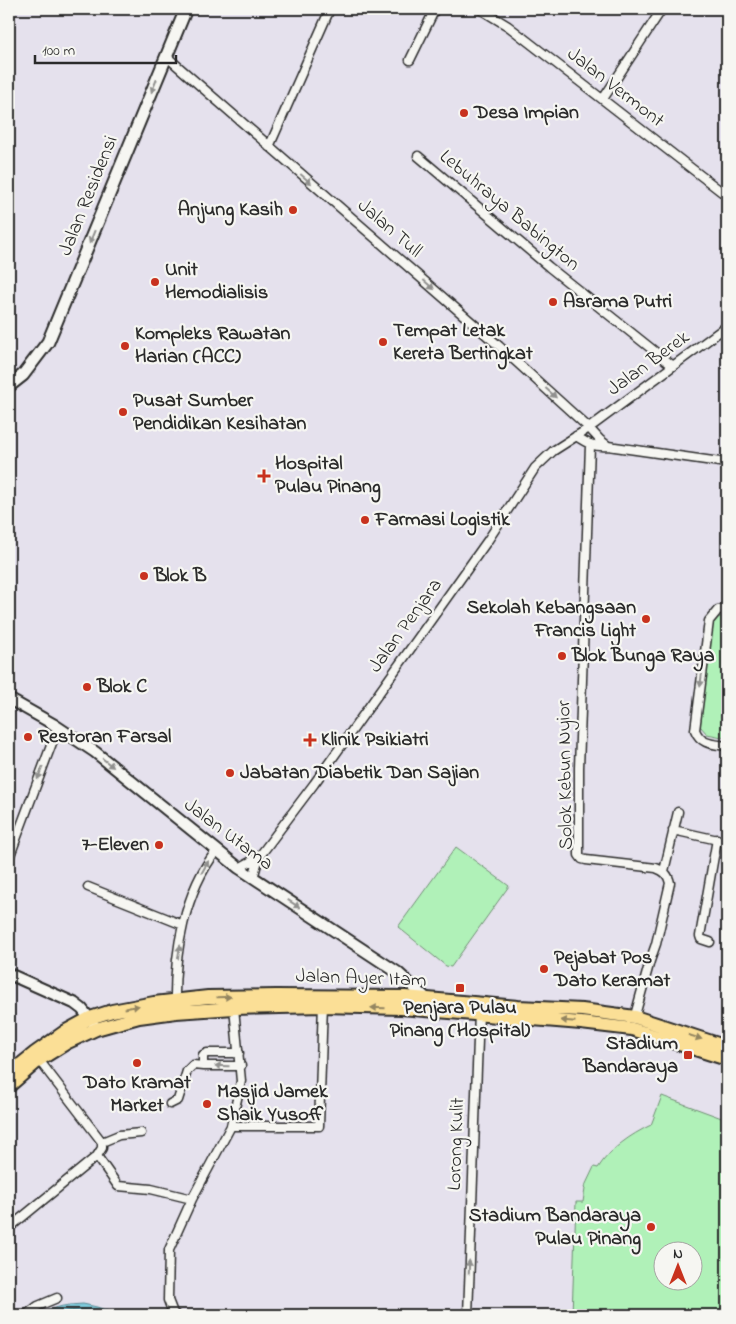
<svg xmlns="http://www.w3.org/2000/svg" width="736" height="1324" font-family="'Indie Flower',sans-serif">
<rect width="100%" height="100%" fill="#e5e1ed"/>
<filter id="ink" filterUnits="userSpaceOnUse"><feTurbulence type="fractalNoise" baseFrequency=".02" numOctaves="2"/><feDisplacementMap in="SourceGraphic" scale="10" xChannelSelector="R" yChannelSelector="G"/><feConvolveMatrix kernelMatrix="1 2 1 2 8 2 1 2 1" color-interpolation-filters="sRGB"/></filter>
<g filter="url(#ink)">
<!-- green -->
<path fill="#b0f1b8" stroke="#6e8e72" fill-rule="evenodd" d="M 727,614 L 727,738 L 707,734 L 700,726 L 713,624 L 718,618 Z
M 456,847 L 509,886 L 451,967 L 446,966 L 398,927 Z
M 662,1096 L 727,1120 L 727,1315 L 572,1315 L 576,1202 L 583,1202 L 585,1189 L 584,1188 L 594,1167 L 598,1168 C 610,1149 630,1135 651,1125 ZM 664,1252 L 694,1252 L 694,1282 L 664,1282 Z"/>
<!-- water -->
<path fill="#7dcadb" stroke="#5c8a95" d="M 83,1304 L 97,1307 L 119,1315 L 44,1315 C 54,1305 70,1305 83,1304 Z"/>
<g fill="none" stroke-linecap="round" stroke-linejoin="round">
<!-- shore -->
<path stroke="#4c6b71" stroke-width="1" d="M 52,1315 C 70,1309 86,1308 105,1315"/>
<!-- minor casing -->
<g stroke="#2b2b2b" stroke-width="11">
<path id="minor" d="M 480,9 L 508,26 L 727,196
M 166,56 L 499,346 L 589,428 L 600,440 L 608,446
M 410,60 L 435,9
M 603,99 L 662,9
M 269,147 L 330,9
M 418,156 L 549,267 L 673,366
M 576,436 C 588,444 594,447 608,446 L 727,463
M 590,445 L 579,768 L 579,855 L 582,859 L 586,860 L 656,868 C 664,871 668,874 670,883 L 656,944 L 650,961 L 634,1019
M 727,609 L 718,610 L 709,621 L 695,730 C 701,745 713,744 727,746
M 673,830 L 727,842
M 9,858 L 58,727
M 239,868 L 259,857
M 664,871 L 678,812
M 253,878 L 259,857 L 314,784 L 488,540 L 535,468 L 553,451 L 589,428 L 727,326
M 88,887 L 183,925
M 710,942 L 701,939 L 700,936 L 717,839
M 175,1005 C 174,953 184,892 217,850
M 203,1066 L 241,1066
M 170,1104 L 178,1100 L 187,1071 L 193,1065 L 203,1066 L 203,1055 L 207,1053 L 239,1053
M 231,1126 L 241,1081 L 234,1008
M 102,1142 L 119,1135 L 141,1133
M 97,1156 L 118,1186 L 151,1189 L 192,1199
M 9,1228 L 97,1156 L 102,1148 L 102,1142 L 39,1060
M 26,1315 L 38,1306 L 57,1298
M 176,1315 L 173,1313 L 168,1300 L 169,1250 L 192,1199 L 231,1126 L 319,1126 L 323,1003
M 468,1315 L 479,1012"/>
</g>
<!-- tertiary casing -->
<g stroke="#2b2b2b" stroke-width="14">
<path id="tertiary" d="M 9,699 L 53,724 L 95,752 L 239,868 L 397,972 L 427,999
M 9,974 L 74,1003 L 82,1009 L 93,1023"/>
</g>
<!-- secondary casing -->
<g stroke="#2b2b2b" stroke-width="15">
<path id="secondary" d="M 9,386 L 23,375 L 48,342 L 186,9"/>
</g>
<!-- primary casing -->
<g stroke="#2b2b2b" stroke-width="16">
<path id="primary" d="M 9,1074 L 35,1053 L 66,1031 L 90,1018 L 112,1011 L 154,1003 L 208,997 L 276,996 L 405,997 L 518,1007 L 582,1010 L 635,1017 L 727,1047
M 9,1086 L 39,1060 L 68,1042 L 96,1029 L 139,1017 L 176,1012 L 234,1008 L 323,1006 L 401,1008 L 581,1023 L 632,1029 L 727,1059"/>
</g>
<!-- minor -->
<use href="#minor" stroke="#f6f6f2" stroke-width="8"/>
<!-- tertiary -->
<use href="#tertiary" stroke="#f6f6f2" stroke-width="10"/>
<!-- secondary -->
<use href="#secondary" stroke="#f6f6f2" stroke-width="11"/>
<!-- primary -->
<use href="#primary" stroke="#fbdf96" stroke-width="12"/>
</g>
<!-- one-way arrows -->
<defs><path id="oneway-solid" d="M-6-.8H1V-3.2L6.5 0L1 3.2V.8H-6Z" transform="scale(1.25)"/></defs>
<g fill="#90908e">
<use href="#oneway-solid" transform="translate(154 86) rotate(112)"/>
<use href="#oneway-solid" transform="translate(306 179) rotate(41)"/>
<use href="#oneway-solid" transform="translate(92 237) rotate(112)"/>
<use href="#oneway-solid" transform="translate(429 285) rotate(41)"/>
<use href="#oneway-solid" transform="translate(551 393) rotate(42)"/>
<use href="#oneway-solid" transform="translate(701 680) rotate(97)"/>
<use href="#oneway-solid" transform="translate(108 763) rotate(39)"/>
<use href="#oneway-solid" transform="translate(40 773) rotate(112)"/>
<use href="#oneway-solid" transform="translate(205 867) rotate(-61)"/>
<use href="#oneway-solid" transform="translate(294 904) rotate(33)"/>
<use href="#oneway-solid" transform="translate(179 952) rotate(-81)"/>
<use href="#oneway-solid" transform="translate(222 1066) rotate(-179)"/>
<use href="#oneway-solid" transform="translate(469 1267) rotate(-88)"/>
</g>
<g fill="#938560">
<use href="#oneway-solid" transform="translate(224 997) rotate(-1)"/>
<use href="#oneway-solid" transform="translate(132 1007) rotate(-11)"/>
<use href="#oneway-solid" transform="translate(378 1008) rotate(-178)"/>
<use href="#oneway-solid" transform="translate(568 1021) rotate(-175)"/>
<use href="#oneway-solid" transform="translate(695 1037) rotate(18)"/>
</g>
</g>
<!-- markers -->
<g fill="#c8321e" stroke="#f6f6f2" stroke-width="2">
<circle cx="464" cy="113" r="5"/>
<circle cx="293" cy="210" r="5"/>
<circle cx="155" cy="282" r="5"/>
<circle cx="553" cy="302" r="5"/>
<circle cx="383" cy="342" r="5"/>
<circle cx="125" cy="346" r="5"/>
<circle cx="123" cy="412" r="5"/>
<path d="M261.5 468.5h5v5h5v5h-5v5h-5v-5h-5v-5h5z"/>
<circle cx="365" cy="520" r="5"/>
<circle cx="144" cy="576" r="5"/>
<circle cx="646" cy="619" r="5"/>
<circle cx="562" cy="656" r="5"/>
<circle cx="87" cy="687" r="5"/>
<circle cx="28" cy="737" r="5"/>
<path d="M307.5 732.5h5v5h5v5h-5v5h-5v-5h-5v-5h5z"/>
<circle cx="230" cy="773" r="5"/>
<circle cx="159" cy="845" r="5"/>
<circle cx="544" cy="969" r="5"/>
<rect x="455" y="983" width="10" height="10" rx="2.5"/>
<rect x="683" y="1050" width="10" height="10" rx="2.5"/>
<circle cx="137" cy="1063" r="5"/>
<circle cx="207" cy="1104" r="5"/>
<circle cx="651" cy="1227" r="5"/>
</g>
<g text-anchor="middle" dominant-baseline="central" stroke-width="4.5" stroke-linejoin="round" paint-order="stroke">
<!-- street labels -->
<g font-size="20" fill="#2b2b2b" stroke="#f6f6f2">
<text transform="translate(615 88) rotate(38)">Jalan Vermont</text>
<text transform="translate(89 196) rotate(-68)">Jalan Residensi</text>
<text transform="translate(509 211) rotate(40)">Lebuhraya Babington</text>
<text transform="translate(389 229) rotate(41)">Jalan Tull</text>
<text transform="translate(649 364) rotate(-36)">Jalan Berek</text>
<text transform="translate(406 626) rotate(-54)">Jalan Penjara</text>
<text transform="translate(566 775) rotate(-91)">Solok Kebun Nyior</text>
<text transform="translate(228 835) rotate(37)">Jalan Utama</text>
<text transform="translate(361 979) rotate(2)">Jalan Ayer Itam</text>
<text transform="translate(457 1144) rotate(-88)">Lorong Kulit</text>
</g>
<!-- poi labels -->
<g font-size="20" font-weight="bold" fill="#2b2b2b" stroke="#f6f6f2" text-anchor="start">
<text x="474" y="113">Desa Impian</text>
<text x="283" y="210" text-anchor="end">Anjung Kasih</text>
<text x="165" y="270">Unit<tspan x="165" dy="23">Hemodialisis</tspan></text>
<text x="563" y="302">Asrama Putri</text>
<text x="393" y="331">Tempat Letak<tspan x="393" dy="23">Kereta Bertingkat</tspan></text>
<text x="135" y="334">Kompleks Rawatan<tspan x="135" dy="23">Harian (ACC)</tspan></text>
<text x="133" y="401">Pusat Sumber<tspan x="133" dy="23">Pendidikan Kesihatan</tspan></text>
<text x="275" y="464">Hospital<tspan x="275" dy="23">Pulau Pinang</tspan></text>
<text x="375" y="520">Farmasi Logistik</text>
<text x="154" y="576">Blok B</text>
<text x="636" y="608" text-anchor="end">Sekolah Kebangsaan<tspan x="636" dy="23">Francis Light</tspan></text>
<text x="572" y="656">Blok Bunga Raya</text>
<text x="97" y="687">Blok C</text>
<text x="38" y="737">Restoran Farsal</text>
<text x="321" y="740">Klinik Psikiatri</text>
<text x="240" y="773">Jabatan Diabetik Dan Sajian</text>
<text x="149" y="845" text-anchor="end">7-Eleven</text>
<text x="554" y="958">Pejabat Pos<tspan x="554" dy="23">Dato Keramat</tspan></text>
<text x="460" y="1008" text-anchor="middle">Penjara Pulau<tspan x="460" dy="23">Pinang (Hospital)</tspan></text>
<text x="678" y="1044" text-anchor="end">Stadium<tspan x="678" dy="23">Bandaraya</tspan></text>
<text x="137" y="1083" text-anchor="middle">Dato Kramat<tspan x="137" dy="23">Market</tspan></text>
<text x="217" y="1092">Masjid Jamek<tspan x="217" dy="23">Shaik Yusoff</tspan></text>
<text x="641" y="1216" text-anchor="end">Stadium Bandaraya<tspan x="641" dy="23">Pulau Pinang</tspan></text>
</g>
</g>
<!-- margin -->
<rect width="736" height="1324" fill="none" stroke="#f6f6f2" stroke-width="30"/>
<rect x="15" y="15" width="706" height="1294" fill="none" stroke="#2b2b2b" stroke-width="2" filter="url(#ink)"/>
<!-- north arrow -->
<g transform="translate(678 1266)"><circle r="24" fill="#f6f6f2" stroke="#a5a5a2"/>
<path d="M0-4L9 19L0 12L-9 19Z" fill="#c8321e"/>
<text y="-8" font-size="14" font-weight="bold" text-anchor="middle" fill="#2b2b2b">N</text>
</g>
<!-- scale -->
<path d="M35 55v8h141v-8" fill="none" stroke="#2b2b2b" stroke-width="2.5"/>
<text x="42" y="55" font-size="15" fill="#2b2b2b" stroke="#f6f6f2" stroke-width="4" paint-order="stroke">100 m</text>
</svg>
